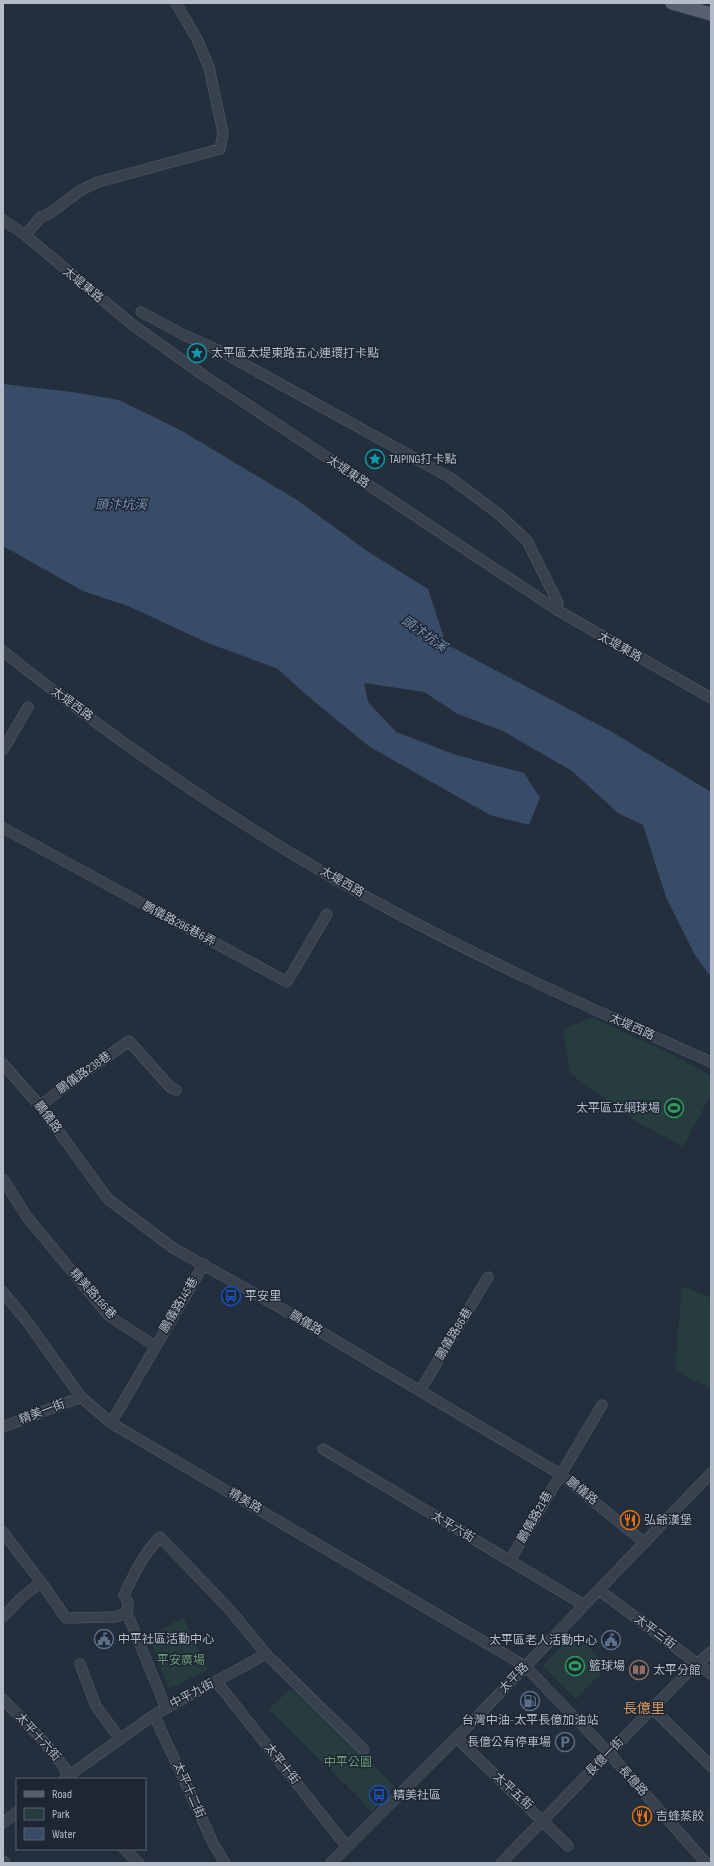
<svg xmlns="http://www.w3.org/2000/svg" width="714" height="1866" font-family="'Sofia Sans Condensed','Noto Sans TC',sans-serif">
<rect width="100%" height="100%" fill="#242f3e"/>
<!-- green -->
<path fill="#263c3f" d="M 592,1017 L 673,1055 L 711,1076 L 711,1095 L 683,1147 L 637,1122 L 570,1074 L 563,1029 Z
M 682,1286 L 711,1298 L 711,1389 L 675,1371 Z
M 183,1617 L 208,1670 L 169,1689 L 149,1637 Z
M 574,1633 L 608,1666 L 576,1699 L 543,1666 Z
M 291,1689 L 337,1727 L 395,1787 L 371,1812 L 360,1799 L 268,1709 Z"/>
<!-- water -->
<path fill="#394c67" d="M 3,384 L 72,392 L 119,400 L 182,431 L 297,500 L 367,551 L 428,589 L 446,644 L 612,732 L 711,792 L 711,977 L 695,955 L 666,897 L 643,825 L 618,813 L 572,771 L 503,731 L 458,714 L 424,692 L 364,683 L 368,702 L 396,732 L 456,755 L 524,773 L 540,798 L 529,825 L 490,815 L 370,747 L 304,693 L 278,669 L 208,643 L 128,606 L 83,591 L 3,546 Z"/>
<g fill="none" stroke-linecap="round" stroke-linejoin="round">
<!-- minor casing -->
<g stroke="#565f6c" stroke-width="11">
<path id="minor" d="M 3,220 L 25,235 L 133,325 L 206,377 L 557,610 L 711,698
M 25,235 L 41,217 L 50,213 L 81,190 L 98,182 L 220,149 L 223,133 L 209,67 L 197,39 L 176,3
M 141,312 L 184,335 L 222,352 L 449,477 L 500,515 L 527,541 L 558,603
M 3,651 C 107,734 217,811 333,878 C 455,948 583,1005 711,1062
M 3,750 L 28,707
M 3,828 L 287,982 L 327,914
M 3,1064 L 40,1106 L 108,1199 L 173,1248 L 279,1307 L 560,1474 L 645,1543
M 40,1106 C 69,1083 99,1063 129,1041 L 170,1087 L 176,1090
M 3,1179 L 27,1217 L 109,1316 L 155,1346
M 3,1292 L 29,1324 L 81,1397 L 111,1423 L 525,1666 L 609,1753 L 706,1863
M 420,1391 L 488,1277
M 111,1423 L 204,1264
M 3,1427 L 81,1397
M 323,1449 L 584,1605
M 3,1532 L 41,1582
M 510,1560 L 602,1405
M 599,1590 L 711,1674
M 3,1617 L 22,1597 L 41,1582 L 66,1618 L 115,1617 L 127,1613
M 80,1664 L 96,1706 L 120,1739
M 216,1681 L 347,1847
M 3,1699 L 44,1742 L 65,1768 L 66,1779
M 166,1708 L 127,1613 L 128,1602 L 124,1595 C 134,1574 144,1553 160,1537 L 230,1610 L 266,1654 L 364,1750
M 653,1709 L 711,1766
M 154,1715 L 214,1845 L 225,1863
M 456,1737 L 568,1846
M 64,1779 L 154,1715 L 266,1654
M 3,1823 L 17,1812
M 124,1849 L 139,1863
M 3,1861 L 5,1863
M 331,1863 L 473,1721 L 711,1473
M 501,1863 L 689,1671 L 711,1652"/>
</g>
<!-- major casing -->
<g stroke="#414a57" stroke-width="14">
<path id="major" d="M 672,3 L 711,14"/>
</g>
<!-- minor -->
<use href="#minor" stroke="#38414e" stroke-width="10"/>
<!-- major -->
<use href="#major" stroke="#56606e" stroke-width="13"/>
</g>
<!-- icons -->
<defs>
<g id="sight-ring" transform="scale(1)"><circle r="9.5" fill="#1d2633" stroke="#0f9aa8" stroke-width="1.5"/><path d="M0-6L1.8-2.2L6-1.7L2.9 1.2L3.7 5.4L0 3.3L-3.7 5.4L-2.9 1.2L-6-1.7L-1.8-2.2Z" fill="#0f9aa8"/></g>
<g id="stadium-ring" transform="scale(1)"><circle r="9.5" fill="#1d2633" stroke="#2e9e5b" stroke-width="1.5"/><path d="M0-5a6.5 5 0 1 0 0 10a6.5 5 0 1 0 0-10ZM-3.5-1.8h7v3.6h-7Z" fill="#2e9e5b"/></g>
<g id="bus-ring" transform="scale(1)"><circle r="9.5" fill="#1d2633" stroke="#1a4fb4" stroke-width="1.5"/><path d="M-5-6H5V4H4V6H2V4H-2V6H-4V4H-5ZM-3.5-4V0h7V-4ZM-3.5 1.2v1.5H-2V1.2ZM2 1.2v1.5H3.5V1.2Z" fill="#1a4fb4"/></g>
<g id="restaurant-ring" transform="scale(1)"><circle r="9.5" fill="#1d2633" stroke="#e8710a" stroke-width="1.5"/><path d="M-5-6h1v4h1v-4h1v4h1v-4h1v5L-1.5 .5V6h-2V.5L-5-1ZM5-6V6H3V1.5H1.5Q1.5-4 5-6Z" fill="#e8710a"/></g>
<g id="civic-ring" transform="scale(1)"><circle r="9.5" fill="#1d2633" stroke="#5c6f8a" stroke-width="1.5"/><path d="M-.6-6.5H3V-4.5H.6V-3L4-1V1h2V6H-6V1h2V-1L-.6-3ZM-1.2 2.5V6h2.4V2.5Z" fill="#5c6f8a"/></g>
<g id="library-ring" transform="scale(1)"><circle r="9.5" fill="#1d2633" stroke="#8d6e63" stroke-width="1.5"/><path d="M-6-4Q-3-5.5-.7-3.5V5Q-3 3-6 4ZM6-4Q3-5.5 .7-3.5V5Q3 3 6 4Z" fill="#8d6e63"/></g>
<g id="fuel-ring" transform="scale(1)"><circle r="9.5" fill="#1d2633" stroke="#5c6f8a" stroke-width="1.5"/><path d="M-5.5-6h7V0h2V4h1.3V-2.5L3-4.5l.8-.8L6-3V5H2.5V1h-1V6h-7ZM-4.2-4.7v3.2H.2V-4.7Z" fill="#5c6f8a"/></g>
<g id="parking-ring" transform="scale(1)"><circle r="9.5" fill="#1d2633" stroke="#5c6f8a" stroke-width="1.5"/><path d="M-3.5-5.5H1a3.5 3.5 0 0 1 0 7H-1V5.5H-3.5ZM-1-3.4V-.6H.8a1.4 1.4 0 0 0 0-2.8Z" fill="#5c6f8a"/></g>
</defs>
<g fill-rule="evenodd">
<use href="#sight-ring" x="197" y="353"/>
<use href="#sight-ring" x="375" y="459"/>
<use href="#stadium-ring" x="674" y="1108"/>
<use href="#bus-ring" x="231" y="1296"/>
<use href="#restaurant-ring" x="630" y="1520"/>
<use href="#civic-ring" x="104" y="1639"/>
<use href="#civic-ring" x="611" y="1640"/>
<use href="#stadium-ring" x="575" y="1666"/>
<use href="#library-ring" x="639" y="1670"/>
<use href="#fuel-ring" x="530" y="1701"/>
<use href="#parking-ring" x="565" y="1742"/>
<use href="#bus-ring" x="379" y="1795"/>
<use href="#restaurant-ring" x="642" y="1816"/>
</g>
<g text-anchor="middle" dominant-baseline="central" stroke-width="3" stroke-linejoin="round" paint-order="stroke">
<!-- street labels -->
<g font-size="12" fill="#b4bcc9" stroke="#1d2633">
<text transform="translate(83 285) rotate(39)">太堤東路</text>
<text transform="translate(348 472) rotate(34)">太堤東路</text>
<text transform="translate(620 647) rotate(29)">太堤東路</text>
<text transform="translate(72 704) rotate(36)">太堤西路</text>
<text transform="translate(342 882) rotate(30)">太堤西路</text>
<text transform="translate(179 924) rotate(28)">鵬儀路296巷6弄</text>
<text transform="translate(632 1027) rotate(24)">太堤西路</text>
<text transform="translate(84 1073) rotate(-35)">鵬儀路238巷</text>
<text transform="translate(48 1117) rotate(53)">鵬儀路</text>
<text transform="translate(93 1294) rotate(48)">精美路166巷</text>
<text transform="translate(179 1305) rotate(-59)">鵬儀路145巷</text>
<text transform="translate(306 1323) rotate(31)">鵬儀路</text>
<text transform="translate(454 1334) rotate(-59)">鵬儀路86巷</text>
<text transform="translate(42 1412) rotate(-21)">精美一街</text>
<text transform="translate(582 1491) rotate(39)">鵬儀路</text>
<text transform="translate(245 1501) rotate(30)">精美路</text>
<text transform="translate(535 1517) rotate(-60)">鵬儀路21巷</text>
<text transform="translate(453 1527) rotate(31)">太平六街</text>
<text transform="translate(655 1632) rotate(37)">太平三街</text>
<text transform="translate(514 1678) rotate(-46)">太平路</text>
<text transform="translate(192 1694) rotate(-28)">中平九街</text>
<text transform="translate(38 1737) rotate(48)">太平十六街</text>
<text transform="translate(605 1757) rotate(-46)">長億一街</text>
<text transform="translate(282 1764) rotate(52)">太平十街</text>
<text transform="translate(633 1781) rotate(48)">長億路</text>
<text transform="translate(189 1790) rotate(66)">太平十二街</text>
<text transform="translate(513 1791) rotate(43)">太平五街</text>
</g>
<!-- poi labels -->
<g font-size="12" fill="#b4bcc9" stroke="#1d2633" text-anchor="start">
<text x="211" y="353">太平區太堤東路五心連環打卡點</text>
<text x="389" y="459">TAIPING打卡點</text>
<text x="660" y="1108" text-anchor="end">太平區立網球場</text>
<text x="245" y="1296">平安里</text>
<text x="644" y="1520">弘爺漢堡</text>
<text x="118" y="1639">中平社區活動中心</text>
<text x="597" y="1640" text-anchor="end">太平區老人活動中心</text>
<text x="589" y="1666">籃球場</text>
<text x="653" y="1670">太平分館</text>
<text x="530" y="1720" text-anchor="middle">台灣中油-太平長億加油站</text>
<text x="551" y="1742" text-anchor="end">長億公有停車場</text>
<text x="393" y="1795">精美社區</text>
<text x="656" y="1816">吉蜂蒸餃</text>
</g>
<!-- park labels -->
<g font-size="12" fill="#6b9a76" stroke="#1d2633">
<text x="181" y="1660">平安廣場</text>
<text x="348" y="1762">中平公園</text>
</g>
<!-- water labels -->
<g font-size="13" font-style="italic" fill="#7c92b1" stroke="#1d2633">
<text x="121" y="505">頭汴坑溪</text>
<text transform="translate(424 634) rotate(35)">頭汴坑溪</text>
</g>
<!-- quarter labels -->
<g font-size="14" fill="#d59563" stroke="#1d2633">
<text x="644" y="1708">長億里</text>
</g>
</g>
<!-- border -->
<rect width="714" height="1866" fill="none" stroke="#b4bcc9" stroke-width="8"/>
<!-- legend -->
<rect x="16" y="1778" width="130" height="72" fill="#1d2633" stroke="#59626f"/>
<rect x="24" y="1791" width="20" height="6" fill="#56606e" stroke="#59626f"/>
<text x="52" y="1798" font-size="12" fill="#b4bcc9">Road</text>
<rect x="24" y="1808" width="20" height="12" fill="#263c3f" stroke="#59626f"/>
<text x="52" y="1818" font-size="12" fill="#b4bcc9">Park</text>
<rect x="24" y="1828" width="20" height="12" fill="#394c67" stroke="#59626f"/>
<text x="52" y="1838" font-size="12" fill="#b4bcc9">Water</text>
</svg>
